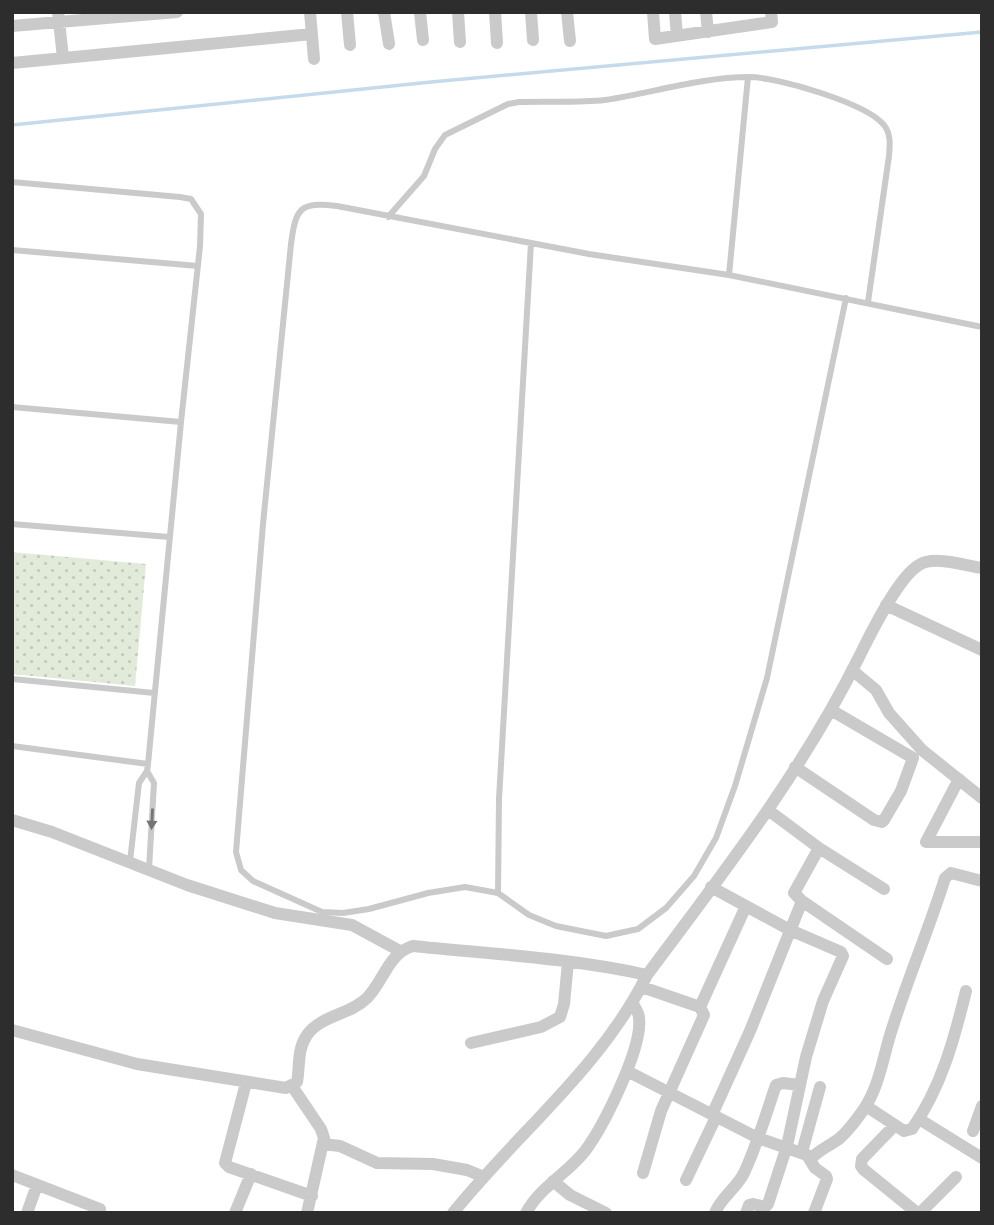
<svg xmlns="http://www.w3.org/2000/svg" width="994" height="1225" font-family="'Nunito Sans',sans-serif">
<defs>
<pattern id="grass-dots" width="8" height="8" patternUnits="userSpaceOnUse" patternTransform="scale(1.75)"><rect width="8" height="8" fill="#e2ebd9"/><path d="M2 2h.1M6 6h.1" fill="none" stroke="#c2cabb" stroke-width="1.8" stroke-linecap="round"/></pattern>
</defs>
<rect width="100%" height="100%" fill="#fff"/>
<!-- grass -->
<path fill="url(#grass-dots)" d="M 12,552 L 146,564 L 135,686 L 12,674 Z"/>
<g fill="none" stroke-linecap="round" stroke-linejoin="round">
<!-- stream -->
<path stroke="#c5daeb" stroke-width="3.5" d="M 12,125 L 431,82 L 982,32"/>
<!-- service -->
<path stroke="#cacaca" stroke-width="6" d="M 12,182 L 180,197 L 191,199 L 201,214 L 200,246 L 181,422 L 148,764 L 147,771 L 139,783 L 130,861
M 388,217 L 424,176 L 435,149 L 445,135 L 508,104 L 519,102 C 548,101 577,103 605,100 C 652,93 701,77 749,77 C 777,77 866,103 884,125 C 891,134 890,145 889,156 L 868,302
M 12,250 L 198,266
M 729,275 L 748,77
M 846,298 L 767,678 L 735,786 L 716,838 L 694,876 L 666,908 L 638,929 L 606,936 L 556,926 L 529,915 L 498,893 L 465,887 L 428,893 L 369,909 L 343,913 L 322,912 L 253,881 L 241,870 L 236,852 L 263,524 L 291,244 C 296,207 300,202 337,206 L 589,254 L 729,275 L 982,327
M 12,407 L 181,422
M 12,524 L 169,537
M 12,679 L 154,693
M 12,746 L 148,764
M 147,771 L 154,783 L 149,869
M 498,893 L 499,799 L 531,243"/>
<!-- minor -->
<path stroke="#cacaca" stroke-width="12" d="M 58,12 L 63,58
M 310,12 L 314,59
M 347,12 L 350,45
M 384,12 L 389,44
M 420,12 L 423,40
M 458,12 L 460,42
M 495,12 L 497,43
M 531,12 L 533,40
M 567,12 L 570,41
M 653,12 L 655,39 L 772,22 L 771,12
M 675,12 L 677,36
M 706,12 L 708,32
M 12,26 L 177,12
M 12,63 L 312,34
M 886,605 L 982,650
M 852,670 L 876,690 L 889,713 L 922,750 L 982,798
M 795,767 L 874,820 L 882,822 L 884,820 L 901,791 L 913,758 L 831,710
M 959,779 L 926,842 L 982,842
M 768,810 L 819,848 L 884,889
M 12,820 L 52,832 L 187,885 L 275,913 L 352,925 L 400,951
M 819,848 L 794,893 L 802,901 L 887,959
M 711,887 L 790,930 L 841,952 L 843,956 L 823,1001 L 806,1057 L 787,1146 L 768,1204 L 765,1207 L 753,1204 L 749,1205 L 746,1213
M 642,987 L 700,1007 L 704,1015 L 661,1111 L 643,1173
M 700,1007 L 746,906
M 12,1030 L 137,1064 L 286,1088 L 297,1082 C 300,1066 297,1049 307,1035 C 321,1015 350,1015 367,998 C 384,981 388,953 413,946 C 491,954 571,958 647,975 C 723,873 802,772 859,657 C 870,635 898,577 919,565 C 935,555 965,566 982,568
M 471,1043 L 541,1027 L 560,1017 L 564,1004 L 568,962
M 627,1071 L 758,1138 L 807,1155 L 815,1168 L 826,1176 L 827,1179 L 814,1213
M 246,1083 L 225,1163 L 229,1167 L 312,1196
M 292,1086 L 321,1129 L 324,1138 L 307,1213
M 866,1106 L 904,1131 L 912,1129 C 941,1088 954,1040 966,991
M 712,1115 L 750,1031 L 802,901
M 919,1119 L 982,1158
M 895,1125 L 862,1159 L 861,1166 L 863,1169 L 916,1212 L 922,1211 L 956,1177
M 973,1131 L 982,1106
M 323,1144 L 340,1146 L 377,1163 L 433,1164 L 467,1170 L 484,1177
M 802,1152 L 820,1087
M 810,1160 C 818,1150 830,1146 840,1138 C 849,1130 857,1119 864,1109 C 880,1085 883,1056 892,1029 C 908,978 929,929 945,878 L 951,873 L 982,881
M 12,1175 L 100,1209
M 686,1180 L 716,1117
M 553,1181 L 570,1195 L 606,1213
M 27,1213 L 37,1185
M 235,1213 L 251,1174
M 453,1213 C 517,1133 601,1068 647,975
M 526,1213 C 540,1187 567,1174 585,1151 C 603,1127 643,1048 639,1018 C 639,1013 636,1009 633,1004
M 715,1213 C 721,1197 736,1189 744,1173 C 757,1145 766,1114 776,1085 L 783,1083 L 799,1085"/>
</g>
<!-- one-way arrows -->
<defs><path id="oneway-solid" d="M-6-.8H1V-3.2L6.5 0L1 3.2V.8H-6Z" transform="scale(1.75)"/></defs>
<use fill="#747474" href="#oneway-solid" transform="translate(152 819) rotate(93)"/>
<!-- border -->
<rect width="994" height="1225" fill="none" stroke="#2d2d2d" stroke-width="28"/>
</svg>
